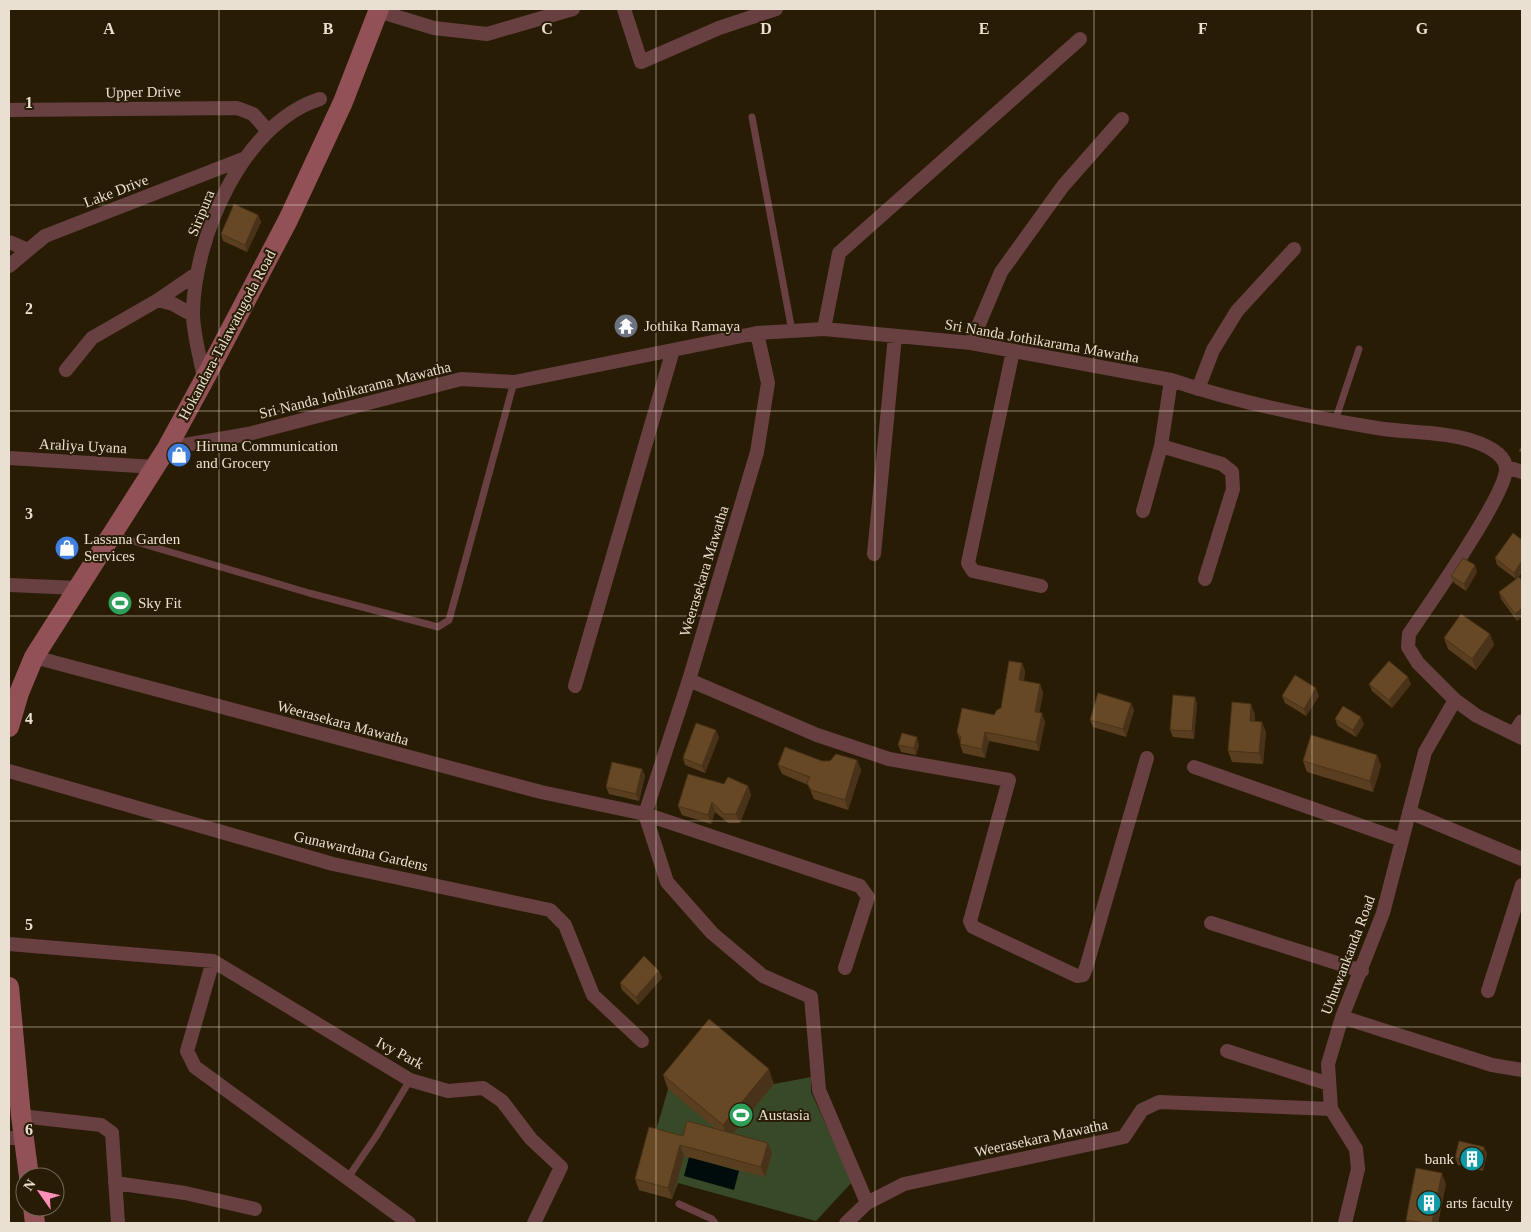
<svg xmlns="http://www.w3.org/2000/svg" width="1531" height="1232" viewBox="0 0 1531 1232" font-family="'Times New Roman',serif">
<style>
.green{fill:#384927}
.water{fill:#000b0c}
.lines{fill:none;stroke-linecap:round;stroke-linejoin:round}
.service{stroke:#684042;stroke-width:7}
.minor{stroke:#684042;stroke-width:14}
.secondary{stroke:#925156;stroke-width:20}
.wall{fill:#593e1f}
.shaded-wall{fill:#483219}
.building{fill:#674824;stroke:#483219}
.grid{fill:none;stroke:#e9e0d2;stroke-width:1;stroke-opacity:0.55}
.labels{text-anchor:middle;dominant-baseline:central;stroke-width:4;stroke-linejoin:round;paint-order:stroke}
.street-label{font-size:15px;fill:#e9e0d2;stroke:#291c05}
.poi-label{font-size:15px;fill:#e9e0d2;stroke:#291c05;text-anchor:start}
.grid-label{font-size:16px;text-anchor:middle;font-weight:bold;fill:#e9e0d2;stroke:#291c05;stroke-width:4;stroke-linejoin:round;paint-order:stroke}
</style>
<rect width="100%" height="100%" fill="#291c05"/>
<path class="green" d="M811,1077V1092L841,1157L854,1180L816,1221L678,1183L672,1199L639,1190L668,1089L774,1084Z"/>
<path class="water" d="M689,1157L739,1171L734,1190L684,1176Z"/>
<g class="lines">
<path class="service" d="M752,117L792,331
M1335,421L1359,349
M113,535L309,593L438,627L449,620L514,382
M347,1179L377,1135L410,1080
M679,1204L712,1219L715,1223"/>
<path class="minor" d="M624,9L641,62L719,28L776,9
M378,11L434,28L487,34L573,9
M9,110L237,108L253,114L268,131
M9,242L28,250
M9,266L45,236L243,159
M158,300L173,304L193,315
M824,329L839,253L1080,39
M757,333L768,383L757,452L689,680L645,814L667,882L712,933L763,976L811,997L819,1090L867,1203
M971,343L1001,272L1063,186L1122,119
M1013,351L968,563L973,571L1041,586
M66,370L92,338L158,300L196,274
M204,380C201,359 193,335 193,313C194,237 243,123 320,99
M1198,389L1213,350L1237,311L1294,249
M1161,446L1222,464L1232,472L1233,489L1205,579
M167,448L248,434L461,379L514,382L757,333L824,329L971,343L1171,380C1237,402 1308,417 1377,428C1407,433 1441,431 1470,440C1483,444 1506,453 1506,469C1506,495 1428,606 1409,634L1408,647L1418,663L1455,700L1477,716L1522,738
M9,458L155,467
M1507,467L1522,472
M1143,511L1161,446L1171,380
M874,554L895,336
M9,585L78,588
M34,657L541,792L645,814L860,886L868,897L845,968
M689,680L817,735L889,759L1009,780L970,921L973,927L1077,976L1083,975L1086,968L1147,758
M575,686L673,350
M1514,733L1522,721
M1194,767L1402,840
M9,771L333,864L550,910L565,925L593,995L642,1041
M1409,812L1522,859
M1211,923L1362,971
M9,944L213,961L410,1080L448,1091L483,1088L502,1101L531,1139L561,1167L534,1223
M213,961L187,1051L195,1067L409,1223
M1488,991L1522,885
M1342,1017L1492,1065L1522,1070
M1227,1051L1329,1084
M21,1116L101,1125L112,1133L118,1223
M9,1138H23
M115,1183L185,1193L255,1209
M846,1223L867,1203L904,1184L1124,1137L1142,1110L1159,1102L1331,1109
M1345,1223L1358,1169L1356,1149L1331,1109L1328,1064L1342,1017L1383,913L1425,752L1455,700"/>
<path class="secondary" d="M9,727L19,693L34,657L167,448L204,380L288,220L343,102L379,9
M9,987L21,1116L29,1177
M33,1207L35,1223"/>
</g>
<path class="wall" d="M258,215L261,222L247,252L223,241L221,234Z
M1522,540V572L1518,578L1517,621L1501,599L1499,592L1516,579L1497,565L1495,558Z
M1477,572L1466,591L1454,583L1451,576Z
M1490,634L1494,645L1476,670L1448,649L1444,638Z
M1022,663L1025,671L1024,681L1040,684L1043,693L1039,713L1045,722L1039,751L989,741L985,758L963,753L960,744V741L957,732L994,715L1001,708Z
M1369,684H1411L1392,708L1372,691Z
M1282,696H1319L1306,716L1285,703Z
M1195,697L1197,704L1194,739L1173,737L1170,730Z
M1131,703L1134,710L1126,737L1093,727L1090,720Z
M1255,714V721L1266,732L1263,764L1232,762L1228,751Z
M1335,719L1364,724L1356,737L1338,726Z
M719,737L705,773L685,765L683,758Z
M898,745H919L916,755L901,752Z
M1377,755L1381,766L1373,792L1307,772L1303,761Z
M857,760L861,770L848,810L814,799L808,785L782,774L778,765L822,761Z
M642,769L645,776L639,801L609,794L606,787Z
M724,784L748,786L751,795L740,823H728L715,812L711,824L682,815L678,806Z
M659,971L662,978L638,1005L622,990L620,983Z
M663,1075L774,1084L733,1133L772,1153L765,1177L684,1156L672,1199L639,1190L635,1179L683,1136L716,1129L668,1089Z
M1484,1147L1487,1154L1483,1171L1458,1165L1455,1158Z
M1446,1184L1438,1223H1407L1406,1220Z"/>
<path class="shaded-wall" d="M258,215L261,222L247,252L245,245Z
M1522,561V572L1516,580L1514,573Z
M1475,565L1477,572L1466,591L1464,584Z
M1522,608V617L1517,621L1515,614Z
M1490,634L1494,645L1476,670L1472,659Z
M1022,663L1025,671L1022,689L1019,680Z
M1408,677L1411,684L1392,708L1389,700Z
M1040,684L1043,693L1038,721L1035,712Z
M1316,688L1319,696L1306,716L1304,709Z
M1195,697L1197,704L1194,739L1192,731Z
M1131,703L1134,710L1126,737L1123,729Z
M1251,704L1255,714L1254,731L1250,721Z
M1042,713L1045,722L1039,751L1036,742Z
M1361,717L1364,724L1356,737L1353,730Z
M1262,722L1266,732L1263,764L1259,753Z
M716,730L719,737L705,773L702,766Z
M985,732L989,741L985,758L982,749Z
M917,737L919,745L916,755L914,748Z
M1377,755L1381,766L1373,792L1370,781Z
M857,760L861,770L848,810L845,800Z
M642,769L645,776L639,801L636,794Z
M748,786L751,795L740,823L736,814Z
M712,802L715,812L711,824L708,815Z
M659,971L662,978L638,1005L636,997Z
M769,1069L774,1084L728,1139L723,1125Z
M768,1143L772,1153L765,1177L761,1167Z
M680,1145L684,1156L672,1199L668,1188Z
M1484,1147L1487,1154L1483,1171L1480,1163Z
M1442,1173L1446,1184L1438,1223H1432Z"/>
<path class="building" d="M234,204L258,215L245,245L221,234Z
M1522,446V452L1519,451Z
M1513,533L1522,540V561L1514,573L1495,558Z
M1463,558L1475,565L1464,584L1451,576Z
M1519,577L1522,581V608L1515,614L1499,592Z
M1461,614L1490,634L1472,659L1444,638Z
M1009,661L1022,663L1019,680L1040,684L1035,712L1042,713L1036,742L985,732L982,749L960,744L961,737L957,732L962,708L994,715L997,710L1001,708Z
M1389,661L1408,677L1389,700L1369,684Z
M1295,675L1316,688L1304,709L1282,696Z
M1098,693L1131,703L1123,729L1090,720Z
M1173,695L1195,697L1192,731L1170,730Z
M1232,702L1251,704L1250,721L1262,722L1259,753L1228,751Z
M1343,706L1361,717L1353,730L1335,719Z
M696,723L716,730L702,766L683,758Z
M902,733L917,737L914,748L898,745Z
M1311,735L1377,755L1370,781L1303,761Z
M785,747L822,761H830L836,754L857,760L845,800L811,790L807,783L810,777L778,765Z
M612,762L642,769L636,794L606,787Z
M688,774L724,784L728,777L748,786L736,814H724L712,802L708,815L678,806Z
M644,956L659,971L636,997L620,983Z
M709,1019L769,1069L723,1125L663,1075Z
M687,1121L768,1143L761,1167L680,1145L668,1188L635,1179L649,1127L683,1136Z
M1459,1141L1484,1147L1480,1163L1455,1158Z
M1416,1168L1442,1173L1432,1223H1425L1406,1220Z"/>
<path class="grid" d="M219,9V1223M437,9V1223M656,9V1223M875,9V1223M1094,9V1223M1312,9V1223M9,205H1522M9,411H1522M9,616H1522M9,821H1522M9,1027H1522"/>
<defs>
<symbol id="temple-disc" viewBox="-11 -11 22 22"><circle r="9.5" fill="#6b7280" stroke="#291c05"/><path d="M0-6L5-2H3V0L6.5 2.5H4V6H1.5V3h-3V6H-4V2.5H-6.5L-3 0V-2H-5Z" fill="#fff"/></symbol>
<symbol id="shop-disc" viewBox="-11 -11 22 22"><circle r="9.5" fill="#3f7fe0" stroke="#291c05"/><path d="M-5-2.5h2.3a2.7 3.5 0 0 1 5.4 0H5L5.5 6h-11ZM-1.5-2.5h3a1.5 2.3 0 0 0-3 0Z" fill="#fff"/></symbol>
<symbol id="stadium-disc" viewBox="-11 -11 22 22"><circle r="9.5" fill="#2e9e5b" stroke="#291c05"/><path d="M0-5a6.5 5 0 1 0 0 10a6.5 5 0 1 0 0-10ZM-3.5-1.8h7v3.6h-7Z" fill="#fff"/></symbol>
<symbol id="building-disc" viewBox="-11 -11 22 22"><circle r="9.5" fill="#0f9aa8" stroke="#291c05"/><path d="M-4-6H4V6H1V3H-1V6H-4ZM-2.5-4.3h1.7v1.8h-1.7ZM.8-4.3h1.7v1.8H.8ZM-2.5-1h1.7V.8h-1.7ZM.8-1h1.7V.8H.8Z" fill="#fff"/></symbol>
</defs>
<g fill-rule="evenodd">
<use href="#temple-disc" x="612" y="312" width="28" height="28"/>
<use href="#shop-disc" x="165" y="441" width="28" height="28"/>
<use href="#shop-disc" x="53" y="534" width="28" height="28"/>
<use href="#stadium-disc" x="106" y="589" width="28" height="28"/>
<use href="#stadium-disc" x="727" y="1101" width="28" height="28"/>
<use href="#building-disc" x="1458" y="1145" width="28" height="28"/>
<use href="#building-disc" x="1415" y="1189" width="28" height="28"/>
</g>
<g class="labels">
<g class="street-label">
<text transform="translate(143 92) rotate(-1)">Upper Drive</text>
<text transform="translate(116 191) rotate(-21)">Lake Drive</text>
<text transform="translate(201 213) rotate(-68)">Siripura</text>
<text transform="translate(227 335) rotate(-62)">Hokandara-Talawatugoda Road</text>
<text transform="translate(1042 341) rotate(10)">Sri Nanda Jothikarama Mawatha</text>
<text transform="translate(355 390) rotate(-14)">Sri Nanda Jothikarama Mawatha</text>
<text transform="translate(83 446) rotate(3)">Araliya Uyana</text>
<text transform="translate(704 571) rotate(-73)">Weerasekara Mawatha</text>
<text transform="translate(343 723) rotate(15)">Weerasekara Mawatha</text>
<text transform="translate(361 851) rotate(13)">Gunawardana Gardens</text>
<text transform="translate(1348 955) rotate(-69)">Uthuwankanda Road</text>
<text transform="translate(400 1053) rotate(28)">Ivy Park</text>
<text transform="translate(1041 1138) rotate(-12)">Weerasekara Mawatha</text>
</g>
<g class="poi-label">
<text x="644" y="326">Jothika Ramaya</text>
<text x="196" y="446">Hiruna Communication<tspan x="196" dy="17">and Grocery</tspan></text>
<text x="84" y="539">Lassana Garden<tspan x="84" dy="17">Services</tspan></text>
<text x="138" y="603">Sky Fit</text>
<text x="758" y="1115">Austasia</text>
<text x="1454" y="1159" text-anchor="end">bank</text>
<text x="1446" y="1203">arts faculty</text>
</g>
</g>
<g class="grid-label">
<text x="109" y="34">A</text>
<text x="328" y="34">B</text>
<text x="547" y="34">C</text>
<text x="766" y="34">D</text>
<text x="984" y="34">E</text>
<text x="1203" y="34">F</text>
<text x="1422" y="34">G</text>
<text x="29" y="108">1</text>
<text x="29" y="314">2</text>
<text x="29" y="519">3</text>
<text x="29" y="724">4</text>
<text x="29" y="930">5</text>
<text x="29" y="1135">6</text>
</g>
<rect width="1531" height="1232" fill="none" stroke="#e9e0d2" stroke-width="20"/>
<g transform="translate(40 1192) rotate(304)"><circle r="24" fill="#291c05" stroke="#766a57"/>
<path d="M0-4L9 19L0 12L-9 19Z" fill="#ff8eb9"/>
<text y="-8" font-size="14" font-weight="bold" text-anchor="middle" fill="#e9e0d2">N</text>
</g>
</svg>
